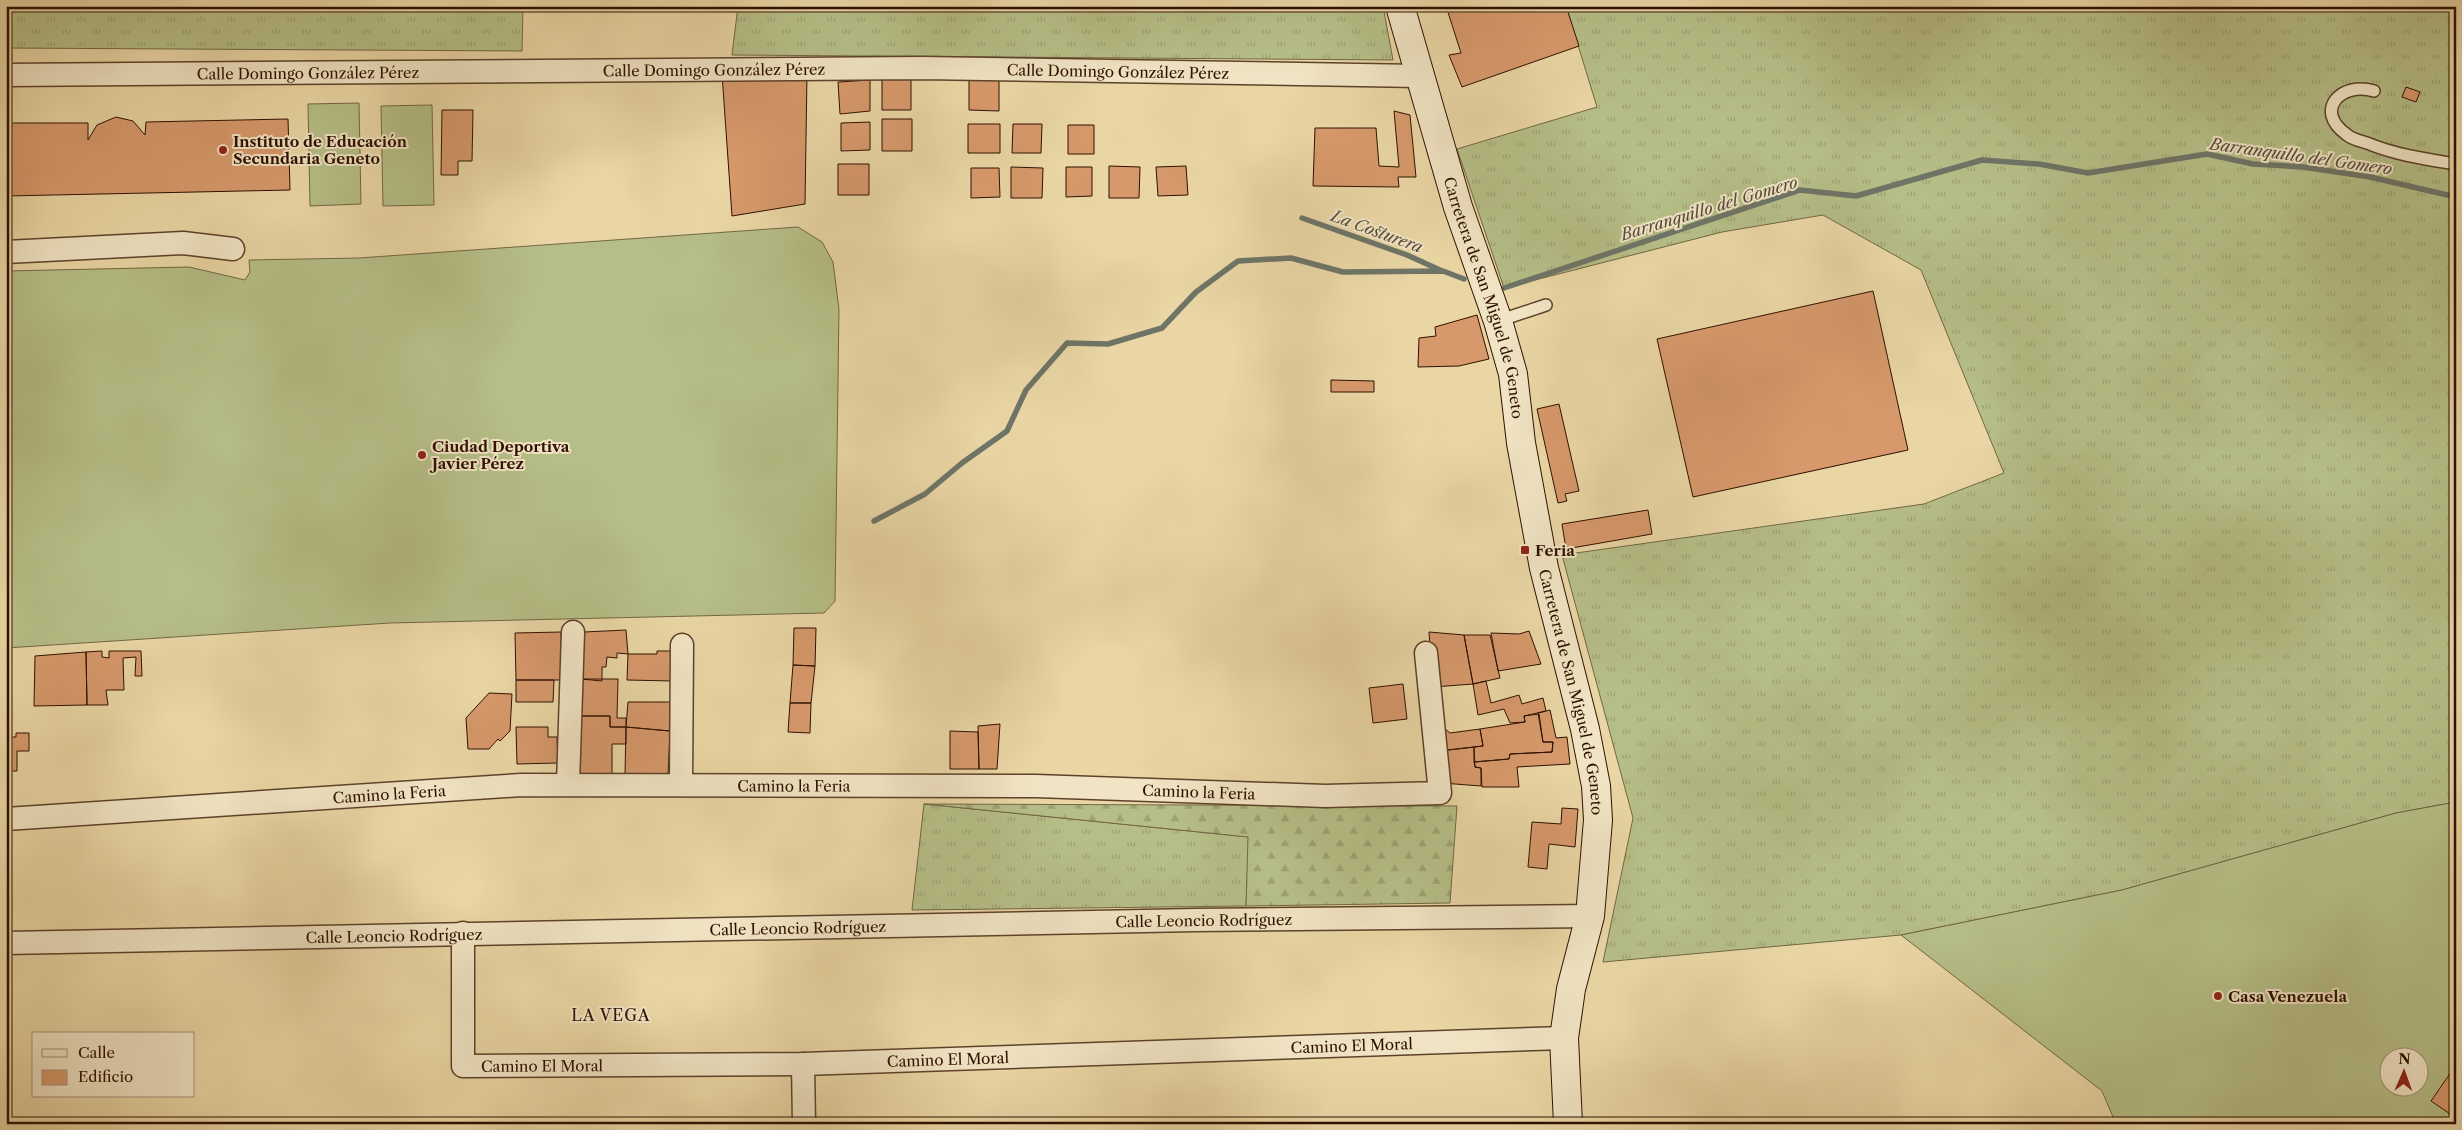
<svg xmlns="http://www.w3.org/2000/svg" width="2462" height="1130" viewBox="0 0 2462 1130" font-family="'Libre Caslon Text',serif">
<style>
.grass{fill:url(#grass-tufts);stroke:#726744}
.forest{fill:url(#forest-firs);stroke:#726744}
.pitch{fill:#b6be87;stroke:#726744;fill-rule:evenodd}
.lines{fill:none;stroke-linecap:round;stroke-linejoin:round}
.stream{stroke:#6e7567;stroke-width:5.5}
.building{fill:#d7996c;stroke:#2e1000}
.lane-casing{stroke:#5d4229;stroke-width:14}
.street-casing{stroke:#5d4229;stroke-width:25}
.secondary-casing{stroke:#2e1000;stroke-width:30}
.lane{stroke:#f1e4c4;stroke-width:11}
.street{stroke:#f1e4c4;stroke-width:22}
.secondary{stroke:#f1e4c4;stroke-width:28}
.poi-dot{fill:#8f2418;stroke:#f1e4c4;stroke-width:2}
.labels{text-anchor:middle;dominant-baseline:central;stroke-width:4;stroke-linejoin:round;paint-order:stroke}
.street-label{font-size:15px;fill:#2e1000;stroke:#f1e4c4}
.poi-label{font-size:15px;font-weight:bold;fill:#2e1000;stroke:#f1e4c4;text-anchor:start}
.water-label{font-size:16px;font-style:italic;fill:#534b3c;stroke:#f1e4c4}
.neighbourhood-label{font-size:16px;letter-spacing:1px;fill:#2e1000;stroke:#f1e4c4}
</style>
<defs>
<pattern id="grass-tufts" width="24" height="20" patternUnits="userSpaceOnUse" patternTransform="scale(1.25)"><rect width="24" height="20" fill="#b6be87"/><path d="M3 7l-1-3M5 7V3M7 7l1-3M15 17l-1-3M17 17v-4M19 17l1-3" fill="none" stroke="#9da273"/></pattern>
<pattern id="forest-firs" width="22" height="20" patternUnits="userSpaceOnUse" patternTransform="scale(1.25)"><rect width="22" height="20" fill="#b6be87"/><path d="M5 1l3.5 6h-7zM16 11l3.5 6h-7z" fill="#9da273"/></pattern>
</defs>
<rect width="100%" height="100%" fill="#ead6a5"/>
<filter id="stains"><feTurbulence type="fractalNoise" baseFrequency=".004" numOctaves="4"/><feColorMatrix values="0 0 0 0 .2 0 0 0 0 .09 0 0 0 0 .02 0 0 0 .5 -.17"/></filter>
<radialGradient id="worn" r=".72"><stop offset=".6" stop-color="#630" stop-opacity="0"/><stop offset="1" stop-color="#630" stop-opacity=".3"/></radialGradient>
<path class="grass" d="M6,6H523L522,51L6,48Z
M738,6H1383L1393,60L732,55Z
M1566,6H2456V802L2396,813L2122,890L1901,935L1603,962L1633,818L1562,555L1924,504L2004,473L1921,270L1823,215L1722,232L1504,288L1457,149L1597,107Z
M924,804L1249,837L1246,906L912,910Z"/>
<path class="forest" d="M924,804L1457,806L1450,903L1246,906L1248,837Z"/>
<path class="pitch" d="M359,103L361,204L310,206L308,104Z
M432,105L434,205L383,206L381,106Z
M798,227L822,242L833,262L839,309L835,601L824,613L390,623L6,648V271L189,267L245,280L250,272L249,260L359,258Z
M2456,802V1124H2116L2102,1091L1901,935L2122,890L2396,813ZM2390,1058H2420V1088H2390Z"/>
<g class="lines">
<path class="stream" d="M1302,218L1407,255L1440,270
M1504,288L1800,190L1856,196L1982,160L2039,164L2088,173L2207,154L2253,164L2303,167L2370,177L2456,197
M874,521L925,494L962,463L1007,431L1026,390L1067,343L1108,344L1162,328L1196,292L1238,261L1291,258L1343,272L1443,271L1464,279"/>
</g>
<path class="building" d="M1446,6H1566L1579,46L1462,87L1449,55L1461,53Z
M807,73L805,204L732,216L722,74Z
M882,78H911V110H882Z
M870,80V111L840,114L838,82Z
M969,80H999V111L969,110Z
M2406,87L2420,92L2416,102L2402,97Z
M442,110H473L472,161H458V175H441Z
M1394,111L1410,115L1416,177H1398L1399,187L1313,186L1315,128H1376L1379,166L1399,167Z
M116,117L133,121L145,135L146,122L288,119L290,190L6,196V123H88V140L97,125Z
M882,119H912V151H882Z
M870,122V150L841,151V123Z
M968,124H1000V153H968Z
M1013,124H1042L1041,153H1012Z
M1068,125H1094V154H1068Z
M838,164H869V195H838Z
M1109,166L1140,167L1139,198H1109Z
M1186,166L1188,195L1158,196L1156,167Z
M1011,167L1043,168L1042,198H1011Z
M1066,167H1092V196L1066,197Z
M971,168H999L1000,197L971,198Z
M1873,291L1908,450L1693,497L1657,339Z
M1477,315L1489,359L1459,366L1418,367L1419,338L1436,336L1435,327Z
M1331,380L1374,381V392H1331Z
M1559,404L1579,491L1565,494L1567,501L1558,503L1537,409Z
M1648,510L1652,534L1566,549L1562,524Z
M794,628H816L815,666L793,665Z
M626,630L628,654L617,653V658L607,657L606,667H602V681L581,679L584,632Z
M1529,631L1541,664L1498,671L1491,633L1519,634Z
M561,632L562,680H516L515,633Z
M1429,632L1464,635L1473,684L1433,687Z
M1464,635H1490L1500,678L1473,684Z
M102,651V657L109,658V651H141L142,676H135L136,657L123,658L124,690H106L108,705H87L86,652Z
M657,651H673V681L627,680L628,654H657Z
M86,652L87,705L34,706L35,656Z
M793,665L815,666L811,703H790Z
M581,679H618L617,718H626V727H610V716H580Z
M516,680H554L553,702H516Z
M1486,681L1491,703L1519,695L1522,704L1543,698L1546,711L1524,716L1525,722L1510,723L1504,709L1478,715L1473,684Z
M1403,684L1407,719L1373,723L1369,688Z
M489,693L512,694L510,731L500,741L498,739L489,749H468L466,718Z
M628,702H672L670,731L626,727Z
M790,703H811L810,733L788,732Z
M1550,710L1556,738L1567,737L1570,764L1517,767L1519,787H1482L1481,768L1475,767L1474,762L1509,759L1510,754L1552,752L1553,742H1543L1538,713Z
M1539,714L1543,742H1553L1552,752L1510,754L1509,759L1474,762V747L1483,746L1480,729L1525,722L1524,716Z
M580,716H610V727H626V744H612V774H577Z
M1000,724L997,769H979L978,726Z
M516,727H548V737H557L558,763L517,764Z
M626,727L670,731L668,776L625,774Z
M1445,729L1450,733L1480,729L1483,746L1439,751L1437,730Z
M950,731L978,732L979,769H950Z
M16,733H29V751H17V771H6V737H16Z
M1474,747L1475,767L1481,768V786L1442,783L1439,751Z
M1562,808L1578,809L1575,847L1549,844L1547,869L1528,867L1532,822L1561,824Z
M2456,1065V1118L2431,1101Z"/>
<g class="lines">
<defs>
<path id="lane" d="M2374,91C2342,81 2313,110 2346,134C2351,139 2360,141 2367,143C2396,155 2425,159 2456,164
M1498,321L1546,305"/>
<g id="street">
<path id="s1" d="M6,75L922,68L1420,76"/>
<path d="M6,252L183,243L233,249"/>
<path d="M568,784L573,632"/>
<path d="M681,784L682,645"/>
<path id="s2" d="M6,819L521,785L1036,786L1325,796L1440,793L1426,653"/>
<path id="s3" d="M463,933V1066L803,1064L1564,1038"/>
<path id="s4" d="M6,943L1195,920L1590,916"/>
<path d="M803,1064L804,1124"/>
</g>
<g id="secondary">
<path id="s5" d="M1400,6L1458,207L1498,321L1513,374L1521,443L1544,568L1585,729L1596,786L1598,820L1590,916L1571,989L1564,1038L1568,1124"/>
</g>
</defs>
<use href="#lane" class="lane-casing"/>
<use href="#street" class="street-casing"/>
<use href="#secondary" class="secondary-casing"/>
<use href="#lane" class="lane"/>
<use href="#street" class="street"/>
<use href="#secondary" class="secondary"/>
</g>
<g class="poi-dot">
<circle cx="223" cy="150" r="5"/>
<circle cx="422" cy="455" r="5"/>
<rect x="1520" y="545" width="10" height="10" rx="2.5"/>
<circle cx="2218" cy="996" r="5"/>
</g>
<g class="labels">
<g class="street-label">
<text stroke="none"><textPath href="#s1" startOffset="708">Calle Domingo González Pérez</textPath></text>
<text stroke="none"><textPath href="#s1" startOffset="1112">Calle Domingo González Pérez</textPath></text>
<text stroke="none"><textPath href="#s1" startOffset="302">Calle Domingo González Pérez</textPath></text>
<text stroke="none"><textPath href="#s5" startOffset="304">Carretera de San Miguel de Geneto</textPath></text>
<text stroke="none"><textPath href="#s5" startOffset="709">Carretera de San Miguel de Geneto</textPath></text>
<text stroke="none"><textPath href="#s2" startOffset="789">Camino la Feria</textPath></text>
<text stroke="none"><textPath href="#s2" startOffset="1194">Camino la Feria</textPath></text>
<text stroke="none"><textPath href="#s2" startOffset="384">Camino la Feria</textPath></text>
<text stroke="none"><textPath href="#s4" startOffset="1198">Calle Leoncio Rodríguez</textPath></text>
<text stroke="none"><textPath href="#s4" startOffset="792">Calle Leoncio Rodríguez</textPath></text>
<text stroke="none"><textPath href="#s4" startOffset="388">Calle Leoncio Rodríguez</textPath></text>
<text stroke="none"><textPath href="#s3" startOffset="1022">Camino El Moral</textPath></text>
<text stroke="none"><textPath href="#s3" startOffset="618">Camino El Moral</textPath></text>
<text stroke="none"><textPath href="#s3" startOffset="212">Camino El Moral</textPath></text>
</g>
<g class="poi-label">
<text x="233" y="141">Instituto de Educación<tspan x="233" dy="17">Secundaria Geneto</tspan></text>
<text x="432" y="446">Ciudad Deportiva<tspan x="432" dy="17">Javier Pérez</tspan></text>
<text x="1535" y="550">Feria</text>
<text x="2228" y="996">Casa Venezuela</text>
</g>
<g class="water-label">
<text transform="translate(2301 156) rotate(8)">Barranquillo del Gomero</text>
<text transform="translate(1709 208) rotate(-17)">Barranquillo del Gomero</text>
<text transform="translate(1377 231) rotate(20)">La Costurera</text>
</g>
<g class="neighbourhood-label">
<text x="611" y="1015">LA VEGA</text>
</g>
</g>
<rect width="2462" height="1130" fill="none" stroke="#ead6a5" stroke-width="25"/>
<rect x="8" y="8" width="2447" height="1115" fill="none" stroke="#2e1000" stroke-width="2.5"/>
<rect x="12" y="12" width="2437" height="1105" fill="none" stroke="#2e1000"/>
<rect x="32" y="1032" width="162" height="65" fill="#f1e4c4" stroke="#a38f76"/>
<rect x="42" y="1049" width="25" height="8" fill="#f1e4c4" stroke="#a38f76"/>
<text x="78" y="1058" font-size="15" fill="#2e1000">Calle</text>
<rect x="42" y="1070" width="25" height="15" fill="#d7996c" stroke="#a38f76"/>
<text x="78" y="1082" font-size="15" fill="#2e1000">Edificio</text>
<g transform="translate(2404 1072) rotate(2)"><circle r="24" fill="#f1e4c4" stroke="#a38f76"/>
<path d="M0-4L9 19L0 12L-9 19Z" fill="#8f2418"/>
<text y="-8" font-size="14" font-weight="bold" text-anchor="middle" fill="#2e1000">N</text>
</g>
<rect width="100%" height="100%" filter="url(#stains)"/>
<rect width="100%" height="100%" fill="url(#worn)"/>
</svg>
